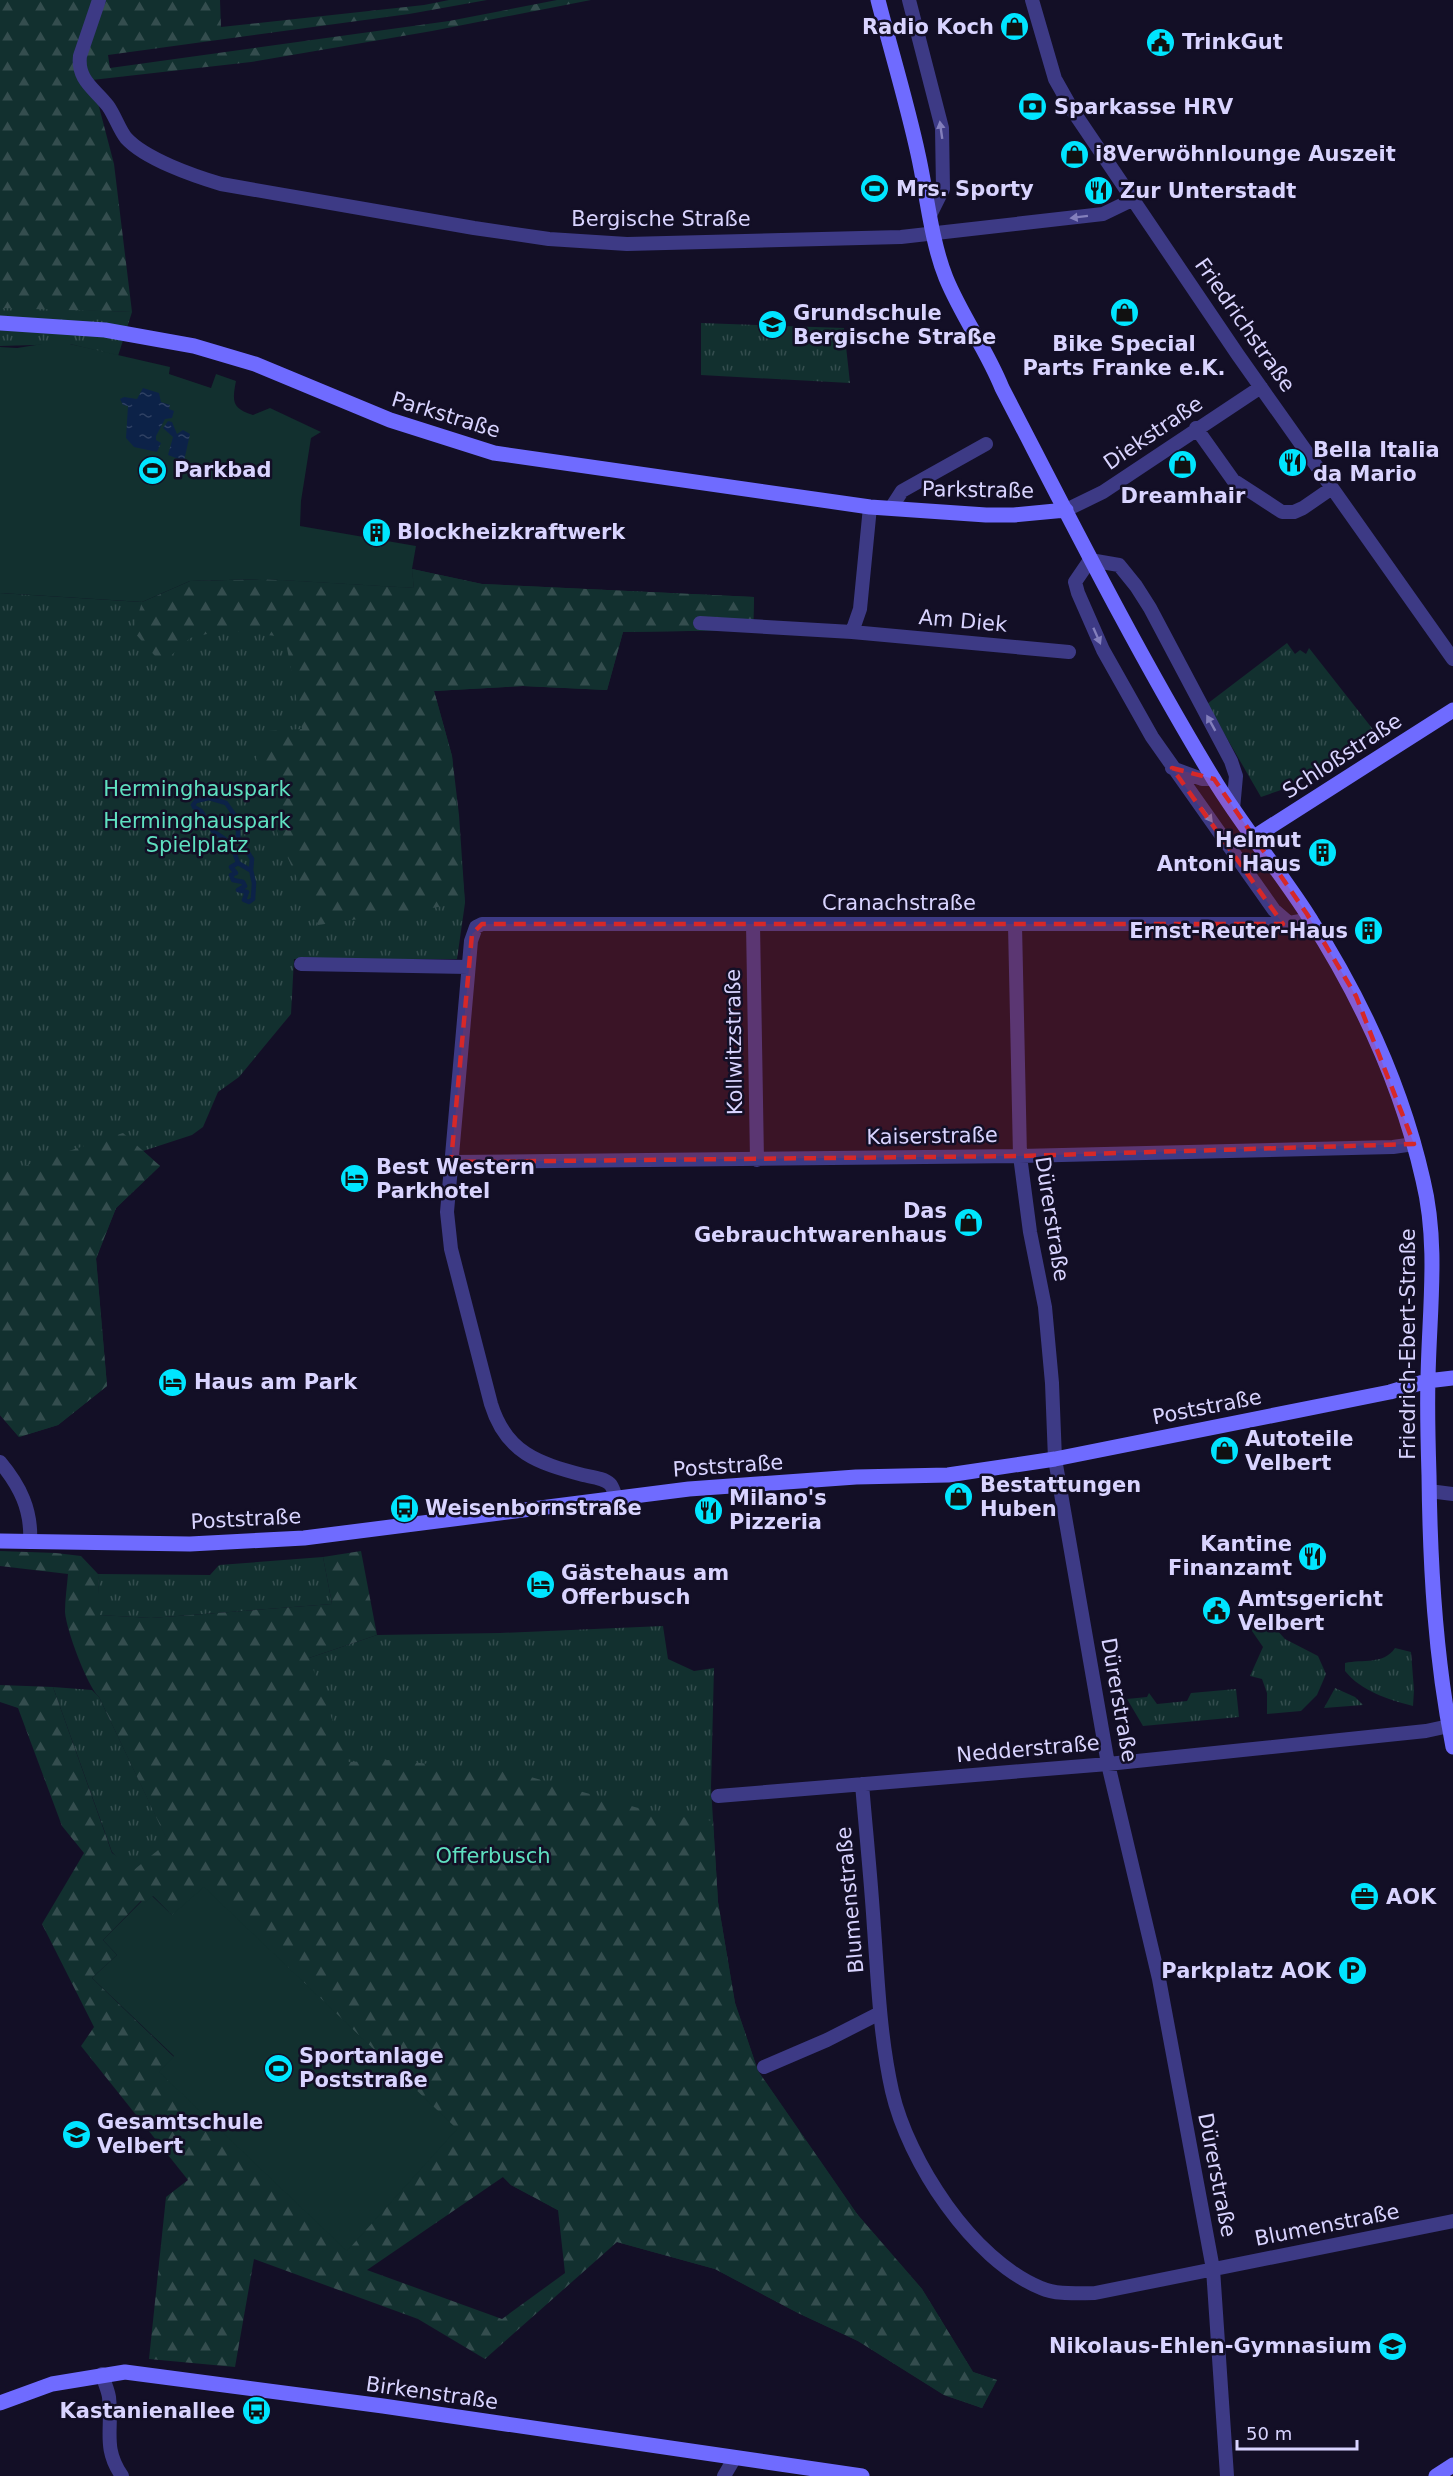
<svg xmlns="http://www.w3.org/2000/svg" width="1453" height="2476" viewBox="0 0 1453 2476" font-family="'DejaVu Sans',sans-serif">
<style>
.grass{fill:url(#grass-tufts)}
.forest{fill:url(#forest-firs);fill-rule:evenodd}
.pitch{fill:#12302f}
.water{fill:url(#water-ripples)}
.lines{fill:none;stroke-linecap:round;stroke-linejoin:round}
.stream{stroke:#0c2248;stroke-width:4.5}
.street{stroke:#3d3a85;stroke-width:14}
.secondary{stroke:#6f6bff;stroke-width:15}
.oneway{fill:#837fbc}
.marked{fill:#d62828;fill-opacity:0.2;stroke:#d62828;stroke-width:4.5;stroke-dasharray:12 8;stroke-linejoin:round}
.labels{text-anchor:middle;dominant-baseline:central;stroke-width:5;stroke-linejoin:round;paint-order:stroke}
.poi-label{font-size:21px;font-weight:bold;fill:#d9d4ff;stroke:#130f26;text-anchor:start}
.street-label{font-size:21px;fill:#d9d4ff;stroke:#130f26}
.park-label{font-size:21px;fill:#5fe0c0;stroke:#130f26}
</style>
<defs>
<pattern id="grass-tufts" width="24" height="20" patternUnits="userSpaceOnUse" patternTransform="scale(1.5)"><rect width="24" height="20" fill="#12302f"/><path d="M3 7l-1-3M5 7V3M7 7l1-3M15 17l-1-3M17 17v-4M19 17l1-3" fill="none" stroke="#344d4e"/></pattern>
<pattern id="forest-firs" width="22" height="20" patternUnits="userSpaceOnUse" patternTransform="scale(1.5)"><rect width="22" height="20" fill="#12302f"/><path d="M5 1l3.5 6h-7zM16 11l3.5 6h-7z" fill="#344d4e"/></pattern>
<pattern id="water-ripples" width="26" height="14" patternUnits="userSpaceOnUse" patternTransform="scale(1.5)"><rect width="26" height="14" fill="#0c2248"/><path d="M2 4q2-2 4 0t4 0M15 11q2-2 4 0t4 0" fill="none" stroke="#2f4163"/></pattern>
</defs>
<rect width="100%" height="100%" fill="#130f26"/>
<path class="grass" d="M14,307L132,312L118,356L70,344L0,346V308Z
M701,323L844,328L850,383L701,375Z
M412,569L482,584L754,597L753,630L623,632L607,690L523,686L434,691L452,756L459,815L465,903L457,959H294L291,1014L239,1077L218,1092L203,1127L192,1135L143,1151L160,1166L116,1208L96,1259L107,1386L58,1425L19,1437L0,1415V593L142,602L262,579L414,588Z
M1287,643L1295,654L1300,650L1306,654L1309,648L1375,732L1284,789L1261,797L1207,704Z
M323,1557L332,1604L151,1618L99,1615L98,1574L210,1575L219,1565Z
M1265,1617L1285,1639L1318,1656L1326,1674L1317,1695L1301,1711L1267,1714V1693L1262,1679L1250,1676L1263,1647L1252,1631L1255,1618Z
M663,1626L668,1659L694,1671L714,1668L711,1787L718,1902L735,2003L758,2071L857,2214L922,2289L973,2372L997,2380L982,2408L944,2395L858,2341L798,2313L715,2269L617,2242L511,2185L457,2129L172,1915L112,1852L53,1687L92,1690L99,1697L168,1841L309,1658L377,1635L500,1633Z
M1395,1648L1411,1652L1414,1690L1413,1706C1389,1700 1361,1691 1345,1671V1663C1362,1659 1384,1665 1395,1648Z
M1335,1688L1355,1697L1363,1705L1324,1708Z
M1236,1689L1239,1717L1143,1726L1127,1699L1147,1697L1149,1693L1157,1704L1187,1701L1191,1693Z"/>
<path class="forest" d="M0,0H220L221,27L424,5L449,0H487L409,14L108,55L110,68L449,21L557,0H591L432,31L251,62L92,80L114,164L132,312L0,308Z
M412,569L482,584L754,597L753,630L623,632L607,690L523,686L434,691L452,756L465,903L318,925L279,838L256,758L268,731L302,729L285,637L224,630L190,638L162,664L133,631L142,602L190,581L262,579L414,588Z
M123,1133L160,1166L116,1208L96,1258L107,1386L58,1425L19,1437L0,1415V1174Z
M0,1551L56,1553L81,1556L98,1574L100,1615L151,1618L332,1604L323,1557L361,1551L377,1635L309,1658L348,1762L390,1760L517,1773L659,1814L713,1821L718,1902L735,2003L758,2071L857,2214L922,2289L973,2372L997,2380L982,2408L944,2395L858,2341L798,2313L715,2269L617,2242L485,2359L418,2319L254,2259L235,2367L149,2359L166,2197L188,2180L81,2046L94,2027L42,1924L84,1853L62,1826L18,1708L0,1702V1685L53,1687L112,1853L135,1869L168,1842L99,1697C87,1686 66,1629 65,1612C65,1599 67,1586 68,1574L0,1566ZM205,1887L456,2129L160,2072L174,2057L92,1978L117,1955L103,1940L141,1901L145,1904L153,1896L172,1915ZM503,2177L511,2185L558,2210L565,2273L502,2319L367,2270Z"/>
<path class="pitch" d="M42,344H70L170,367L169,374L211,388L216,374L236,381C232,402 232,408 253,415L270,408L321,432L311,438L301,501L300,526L416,546L412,569L414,588L262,579L190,581L142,602L0,593V347L17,348Z
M204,1887L457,2129L347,2251L159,2072L174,2056L92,1978L117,1955L103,1940L142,1901L145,1903L152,1896L172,1915Z"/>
<path class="water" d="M143,388L159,393L161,402L170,405L169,409L174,411L172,418L165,419L156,436V440L161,443L157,452L134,447L126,438L128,406L123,405L120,399L124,397L137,399Z
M168,421L172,422L177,434L183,430L190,434L184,461L168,455L173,437L163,428Z"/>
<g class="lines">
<path class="stream" d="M193,805L196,801L209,798L226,803L238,820V837L252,859L251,870L254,883L253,899L249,902L244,900L247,892L238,890L245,886L243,882L233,880L231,875L236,873L231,867L238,863L235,854L225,839L213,831L201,811L194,807
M238,863L250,870"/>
<path class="street" d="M99,0L80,56C77,80 95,89 108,106C115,116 119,129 126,138C145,159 194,176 221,184L474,228L549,239L627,244L901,237L1103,214L1134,199
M909,0L942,128L943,189L931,213
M1032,0L1055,79L1073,111L1238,355L1453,659
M1196,428L1233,480L1282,512H1294L1303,508L1332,488
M891,508L902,491L986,444
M1066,510L1103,492L1261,387
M700,623L852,632L1069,652
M852,632L860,609L870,507
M1172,768L1202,779H1214
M1233,809L1236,776L1231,761L1150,608L1136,586L1119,565L1090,560L1075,582L1078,593L1103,650L1152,737L1274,910L1289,923
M753,924L757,1160
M1015,925L1020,1156L1030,1232L1045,1307L1052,1383L1055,1459L1108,1764L1159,1979L1213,2269L1227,2476
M301,964L468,967
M451,1162L1020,1156L1393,1147L1414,1144
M0,1462C20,1486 32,1510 30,1542
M1429,1491L1453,1494
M616,1497C614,1493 613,1487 610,1484C604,1478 591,1477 583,1475C538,1463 506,1453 491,1404L451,1249L447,1212L471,941L476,927L482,924H1284L1311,919
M862,1784C866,1832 871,1880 874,1928C878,1983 880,2037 892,2091C908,2161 972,2260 1041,2288C1057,2295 1077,2293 1095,2293L1453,2221
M718,1796L1108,1764L1426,1731L1449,1726
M764,2067L827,2040L880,2013
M102,2374C104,2382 108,2390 109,2397C113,2429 102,2447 122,2476
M724,2476L734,2459"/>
<path class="secondary" d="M878,0C891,51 907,103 918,154C927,194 931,241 946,278C962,317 987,350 1002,388C1070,519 1136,651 1213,778C1242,826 1279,870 1309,917C1361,998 1402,1087 1423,1180C1439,1245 1429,1313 1428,1379C1427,1411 1428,1443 1429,1475C1430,1566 1435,1658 1453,1747
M0,323L105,330L194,346L255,364L390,420L494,453L870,507L986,515H1014L1066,510
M1254,837L1453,710
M0,1541L190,1544L304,1538L689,1489L856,1477L948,1475L1055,1459L1390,1392L1427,1381L1453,1378
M0,2403L52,2384L125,2372L383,2406L862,2476
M1436,2476L1453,2465"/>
</g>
<defs><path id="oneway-solid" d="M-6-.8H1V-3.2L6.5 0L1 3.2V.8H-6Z" transform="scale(1.5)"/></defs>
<g class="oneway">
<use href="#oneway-solid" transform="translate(941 130) rotate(-98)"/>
<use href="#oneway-solid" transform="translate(1079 217) rotate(173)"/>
<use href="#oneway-solid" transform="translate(1097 636) rotate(66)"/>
<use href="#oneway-solid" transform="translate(1211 723) rotate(-119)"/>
<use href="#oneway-solid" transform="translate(1207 815) rotate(53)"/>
</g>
<path class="marked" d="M1172,768L1214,779L1307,914L1356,996L1414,1144L1020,1156L451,1162L472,934L482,924H1283Z"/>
<defs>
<symbol id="shop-disc" viewBox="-11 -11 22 22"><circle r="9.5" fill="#00e5ff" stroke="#130f26"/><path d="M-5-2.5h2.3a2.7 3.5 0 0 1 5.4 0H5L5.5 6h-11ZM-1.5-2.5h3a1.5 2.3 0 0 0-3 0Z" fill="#111"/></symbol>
<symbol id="civic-disc" viewBox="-11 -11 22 22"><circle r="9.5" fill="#00e5ff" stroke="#130f26"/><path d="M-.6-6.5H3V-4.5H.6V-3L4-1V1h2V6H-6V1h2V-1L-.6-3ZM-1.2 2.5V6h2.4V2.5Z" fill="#111"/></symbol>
<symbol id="bank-disc" viewBox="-11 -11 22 22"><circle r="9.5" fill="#00e5ff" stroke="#130f26"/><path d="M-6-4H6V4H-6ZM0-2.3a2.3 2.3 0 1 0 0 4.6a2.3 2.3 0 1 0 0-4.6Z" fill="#111"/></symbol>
<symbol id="stadium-disc" viewBox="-11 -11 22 22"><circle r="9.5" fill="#00e5ff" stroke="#130f26"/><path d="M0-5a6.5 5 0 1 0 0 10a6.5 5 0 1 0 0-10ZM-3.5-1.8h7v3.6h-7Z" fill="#111"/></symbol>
<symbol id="restaurant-disc" viewBox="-11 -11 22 22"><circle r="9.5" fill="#00e5ff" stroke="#130f26"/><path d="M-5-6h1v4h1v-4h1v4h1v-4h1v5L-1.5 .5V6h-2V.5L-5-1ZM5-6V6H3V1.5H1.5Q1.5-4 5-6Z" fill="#111"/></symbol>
<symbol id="school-disc" viewBox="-11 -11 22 22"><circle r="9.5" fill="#00e5ff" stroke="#130f26"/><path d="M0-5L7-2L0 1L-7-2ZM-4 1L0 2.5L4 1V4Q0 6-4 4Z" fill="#111"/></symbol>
<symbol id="building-disc" viewBox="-11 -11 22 22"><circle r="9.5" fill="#00e5ff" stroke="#130f26"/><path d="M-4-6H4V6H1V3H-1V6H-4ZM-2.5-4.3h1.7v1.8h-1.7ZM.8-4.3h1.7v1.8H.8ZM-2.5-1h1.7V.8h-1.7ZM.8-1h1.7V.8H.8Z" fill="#111"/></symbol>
<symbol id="hotel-disc" viewBox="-11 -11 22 22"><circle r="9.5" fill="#00e5ff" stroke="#130f26"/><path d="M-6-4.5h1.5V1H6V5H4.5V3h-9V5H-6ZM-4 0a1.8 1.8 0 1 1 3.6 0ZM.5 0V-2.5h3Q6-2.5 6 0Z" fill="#111"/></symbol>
<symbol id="bus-disc" viewBox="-11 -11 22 22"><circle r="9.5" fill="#00e5ff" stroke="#130f26"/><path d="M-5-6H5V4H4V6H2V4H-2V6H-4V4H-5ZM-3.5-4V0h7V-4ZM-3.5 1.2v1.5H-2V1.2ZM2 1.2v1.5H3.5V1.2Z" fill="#111"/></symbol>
<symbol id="office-disc" viewBox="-11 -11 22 22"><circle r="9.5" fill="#00e5ff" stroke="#130f26"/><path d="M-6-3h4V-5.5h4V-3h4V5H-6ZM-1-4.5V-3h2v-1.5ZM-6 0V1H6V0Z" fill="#111"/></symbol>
<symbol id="parking-disc" viewBox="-11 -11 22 22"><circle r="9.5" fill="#00e5ff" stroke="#130f26"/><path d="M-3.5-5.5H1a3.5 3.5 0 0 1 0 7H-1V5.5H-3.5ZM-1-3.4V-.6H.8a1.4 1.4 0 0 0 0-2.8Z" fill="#111"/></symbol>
</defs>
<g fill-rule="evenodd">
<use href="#shop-disc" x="998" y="10" width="33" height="33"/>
<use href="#civic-disc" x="1144" y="26" width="33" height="33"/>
<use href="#bank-disc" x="1016" y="90" width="33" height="33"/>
<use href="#shop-disc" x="1058" y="138" width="33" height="33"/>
<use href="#stadium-disc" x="858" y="172" width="33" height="33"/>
<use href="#restaurant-disc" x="1082" y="174" width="33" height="33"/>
<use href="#shop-disc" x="1108" y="296" width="33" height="33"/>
<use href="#school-disc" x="756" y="308" width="33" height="33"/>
<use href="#restaurant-disc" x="1276" y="446" width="33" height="33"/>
<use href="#shop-disc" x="1166" y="448" width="33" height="33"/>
<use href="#stadium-disc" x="136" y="454" width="33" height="33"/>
<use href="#building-disc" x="360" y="516" width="33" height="33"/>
<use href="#building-disc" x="1306" y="836" width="33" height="33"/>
<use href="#building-disc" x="1352" y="914" width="33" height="33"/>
<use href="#hotel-disc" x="338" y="1162" width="33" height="33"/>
<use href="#shop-disc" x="952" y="1206" width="33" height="33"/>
<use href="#hotel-disc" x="156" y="1366" width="33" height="33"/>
<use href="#shop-disc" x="1208" y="1434" width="33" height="33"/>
<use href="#shop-disc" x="942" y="1480" width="33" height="33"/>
<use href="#bus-disc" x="388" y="1492" width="33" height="33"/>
<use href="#restaurant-disc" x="692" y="1494" width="33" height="33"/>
<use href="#restaurant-disc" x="1296" y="1540" width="33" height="33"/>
<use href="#hotel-disc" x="524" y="1568" width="33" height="33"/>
<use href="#civic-disc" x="1200" y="1594" width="33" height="33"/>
<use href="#office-disc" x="1348" y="1880" width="33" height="33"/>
<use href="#parking-disc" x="1336" y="1954" width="33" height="33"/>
<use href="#stadium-disc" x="262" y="2052" width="33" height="33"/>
<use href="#school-disc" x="60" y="2118" width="33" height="33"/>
<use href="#school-disc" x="1376" y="2330" width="33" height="33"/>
<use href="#bus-disc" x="240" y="2394" width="33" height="33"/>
</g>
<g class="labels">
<g class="poi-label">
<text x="994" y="27" text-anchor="end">Radio Koch</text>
<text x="1182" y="42">TrinkGut</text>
<text x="1054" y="107">Sparkasse HRV</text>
<text x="1095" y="154">i8Verwöhnlounge Auszeit</text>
<text x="896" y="189">Mrs. Sporty</text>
<text x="1120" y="191">Zur Unterstadt</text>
<text x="793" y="313">Grundschule<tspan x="793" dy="24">Bergische Straße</tspan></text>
<text x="1124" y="344" text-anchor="middle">Bike Special<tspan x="1124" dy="24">Parts Franke e.K.</tspan></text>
<text x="1313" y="450">Bella Italia<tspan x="1313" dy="24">da Mario</tspan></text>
<text x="174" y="470">Parkbad</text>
<text x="1183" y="496" text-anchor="middle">Dreamhair</text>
<text x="397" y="532">Blockheizkraftwerk</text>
<text x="1301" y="840" text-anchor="end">Helmut<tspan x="1301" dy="24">Antoni Haus</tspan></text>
<text x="1348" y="931" text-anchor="end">Ernst-Reuter-Haus</text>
<text x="376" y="1167">Best Western<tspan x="376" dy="24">Parkhotel</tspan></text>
<text x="947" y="1211" text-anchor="end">Das<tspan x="947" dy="24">Gebrauchtwarenhaus</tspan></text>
<text x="194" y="1382">Haus am Park</text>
<text x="1245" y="1439">Autoteile<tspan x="1245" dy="24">Velbert</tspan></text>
<text x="980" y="1485">Bestattungen<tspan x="980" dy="24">Huben</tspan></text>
<text x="729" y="1498">Milano's<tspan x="729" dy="24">Pizzeria</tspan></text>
<text x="425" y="1508">Weisenbornstraße</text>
<text x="1292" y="1544" text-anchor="end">Kantine<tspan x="1292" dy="24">Finanzamt</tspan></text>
<text x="561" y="1573">Gästehaus am<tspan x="561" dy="24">Offerbusch</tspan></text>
<text x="1238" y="1599">Amtsgericht<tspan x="1238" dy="24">Velbert</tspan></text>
<text x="1386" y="1897">AOK</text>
<text x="1331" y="1971" text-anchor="end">Parkplatz AOK</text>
<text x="299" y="2056">Sportanlage<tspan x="299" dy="24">Poststraße</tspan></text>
<text x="97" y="2122">Gesamtschule<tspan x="97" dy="24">Velbert</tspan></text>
<text x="1372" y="2346" text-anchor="end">Nikolaus-Ehlen-Gymnasium</text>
<text x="235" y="2411" text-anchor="end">Kastanienallee</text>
</g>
<g class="street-label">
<text x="661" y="219">Bergische Straße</text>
<text transform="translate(1245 325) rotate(55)">Friedrichstraße</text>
<text transform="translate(446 415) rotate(17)">Parkstraße</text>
<text transform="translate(1153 433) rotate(-34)">Diekstraße</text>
<text transform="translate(978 490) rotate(1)">Parkstraße</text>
<text transform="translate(963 621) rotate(5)">Am Diek</text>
<text transform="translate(1342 756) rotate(-33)">Schloßstraße</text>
<text x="899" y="903">Cranachstraße</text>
<text transform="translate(734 1042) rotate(-91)">Kollwitzstraße</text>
<text transform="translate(932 1136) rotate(-1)">Kaiserstraße</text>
<text transform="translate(1052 1219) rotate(81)">Dürerstraße</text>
<text transform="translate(1408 1344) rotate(-90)">Friedrich-Ebert-Straße</text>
<text transform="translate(1207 1407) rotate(-11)">Poststraße</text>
<text transform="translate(728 1466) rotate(-4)">Poststraße</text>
<text transform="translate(246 1519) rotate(-3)">Poststraße</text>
<text transform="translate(1119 1700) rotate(80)">Dürerstraße</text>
<text transform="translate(1028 1749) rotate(-5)">Nedderstraße</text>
<text transform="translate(850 1900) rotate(-95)">Blumenstraße</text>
<text transform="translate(1217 2175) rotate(79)">Dürerstraße</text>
<text transform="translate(1327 2225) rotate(-11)">Blumenstraße</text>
<text transform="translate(432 2393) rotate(8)">Birkenstraße</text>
</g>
<g class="park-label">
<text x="197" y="789">Herminghauspark</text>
<text x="197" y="821">Herminghauspark<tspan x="197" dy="24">Spielplatz</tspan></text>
<text x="493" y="1856">Offerbusch</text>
</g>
</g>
<path d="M1237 2440v9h120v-9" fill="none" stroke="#d9d4ff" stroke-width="3"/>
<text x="1246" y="2440" font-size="18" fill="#d9d4ff" stroke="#130f26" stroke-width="4.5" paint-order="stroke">50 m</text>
</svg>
